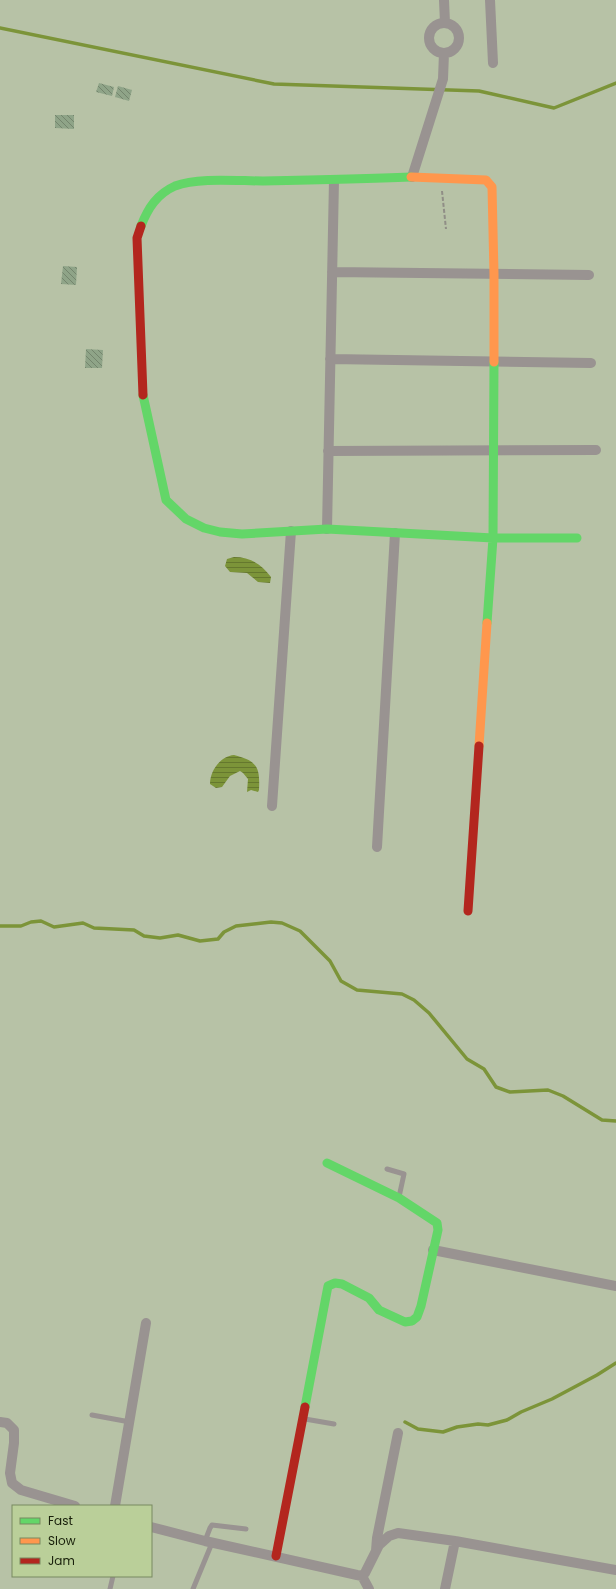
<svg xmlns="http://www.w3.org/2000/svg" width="616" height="1589" viewBox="0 0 616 1589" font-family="Poppins,sans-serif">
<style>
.water{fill:url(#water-rules)}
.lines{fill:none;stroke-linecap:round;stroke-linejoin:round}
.stream{stroke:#7c9439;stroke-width:3.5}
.building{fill:url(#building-back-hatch)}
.path{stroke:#908e86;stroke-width:2;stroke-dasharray:4 2;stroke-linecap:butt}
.lane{stroke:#999391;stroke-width:5}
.street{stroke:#999391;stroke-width:10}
.fast{stroke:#63d668;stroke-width:9}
.slow{stroke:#ff974d;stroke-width:9}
.jam{stroke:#b3261e;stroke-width:9}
</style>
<defs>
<pattern id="water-rules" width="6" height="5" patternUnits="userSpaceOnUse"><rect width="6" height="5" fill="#7c9439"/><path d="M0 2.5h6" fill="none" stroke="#65782e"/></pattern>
<pattern id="building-back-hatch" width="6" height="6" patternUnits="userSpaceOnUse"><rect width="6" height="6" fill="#8fa488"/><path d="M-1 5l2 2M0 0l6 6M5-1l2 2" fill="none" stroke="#74856d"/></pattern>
</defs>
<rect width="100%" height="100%" fill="#b7c2a6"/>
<path class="water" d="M234,557C250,557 261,564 271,577L270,583L258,582L247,573L230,572L225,566L227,559Z
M234,755C258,761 260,768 259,790L258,792L251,790L247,792L248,779L243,773L240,771L230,776L222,787L216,788L210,784C210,770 221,756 234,755Z"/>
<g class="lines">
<path class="stream" d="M0,28L274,84L479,91L554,108L616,83
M0,926H21L31,922L41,921L54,927L83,923L94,928L134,930L144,936L160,938L178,935L200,941L218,939L224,932L236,926L271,922L282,923L300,931L330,961L341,981L357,990L402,994L414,1000L429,1013L467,1059L484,1069L496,1087L510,1092L548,1090L563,1096L602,1120L616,1121
M405,1422L418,1429L443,1432L457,1427L478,1424L488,1425L507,1420L521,1412L552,1399L597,1375L616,1363"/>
</g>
<path class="building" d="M99,83L114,87L112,96L96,92Z
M118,86L132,90L129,101L115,97Z
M55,115H74V129L55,128Z
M63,266L77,267L76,285L61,284Z
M86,349L103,350L102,368H85Z"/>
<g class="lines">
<path class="path" d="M442,191L446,229"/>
<path class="lane" d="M387,1169L404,1174L399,1197
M92,1415L130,1422
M305,1419L334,1424
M205,1541L210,1528L212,1525L246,1529
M110,1589L113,1576
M193,1589L212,1543"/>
<path class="street" d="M444,0L445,23
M490,0L493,63
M429 38a15 15 0 1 1 30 0a15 15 0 1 1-30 0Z
M412,177L443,79L444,53
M332,272L589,275
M330,359L591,363
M328,451L596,450
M327,529L334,180
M272,806L291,531
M377,847L395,533
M433,1250L616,1286
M0,1422L7,1423L14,1430V1443L10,1473L12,1483L21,1490L75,1506
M115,1506L146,1323
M151,1527L205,1541L357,1575L362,1576L365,1573L379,1545L389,1536L398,1533L455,1541L616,1570
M376,1551L377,1538L398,1433
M362,1576L369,1589
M445,1589L455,1541"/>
<path class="fast" d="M141,226C148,208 157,194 175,186C198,177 238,181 263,181C312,180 361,179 411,177
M143,395L166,500L186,519L204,528L220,532L242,534L327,529L493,538H577
M487,623L493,538L494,362
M305,1407L328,1286L335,1283L342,1284L369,1298L379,1310L405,1322L412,1321L417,1317L421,1306L438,1230L437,1223L399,1198L327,1163"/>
<path class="slow" d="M411,177L486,180L492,187L494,274V362
M479,746L487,623"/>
<path class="jam" d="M141,226L137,238L143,395
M468,911L479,746
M276,1556L305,1407"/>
</g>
<rect x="12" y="1505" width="140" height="72" fill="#bacf99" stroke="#798960"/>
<rect x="20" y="1518" width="20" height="6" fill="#63d668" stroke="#798960"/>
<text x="48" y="1525" font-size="12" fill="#181f0a">Fast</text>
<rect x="20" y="1538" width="20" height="6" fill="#ff974d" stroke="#798960"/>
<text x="48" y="1545" font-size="12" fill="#181f0a">Slow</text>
<rect x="20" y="1558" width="20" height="6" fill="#b3261e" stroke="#798960"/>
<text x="48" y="1565" font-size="12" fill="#181f0a">Jam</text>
</svg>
